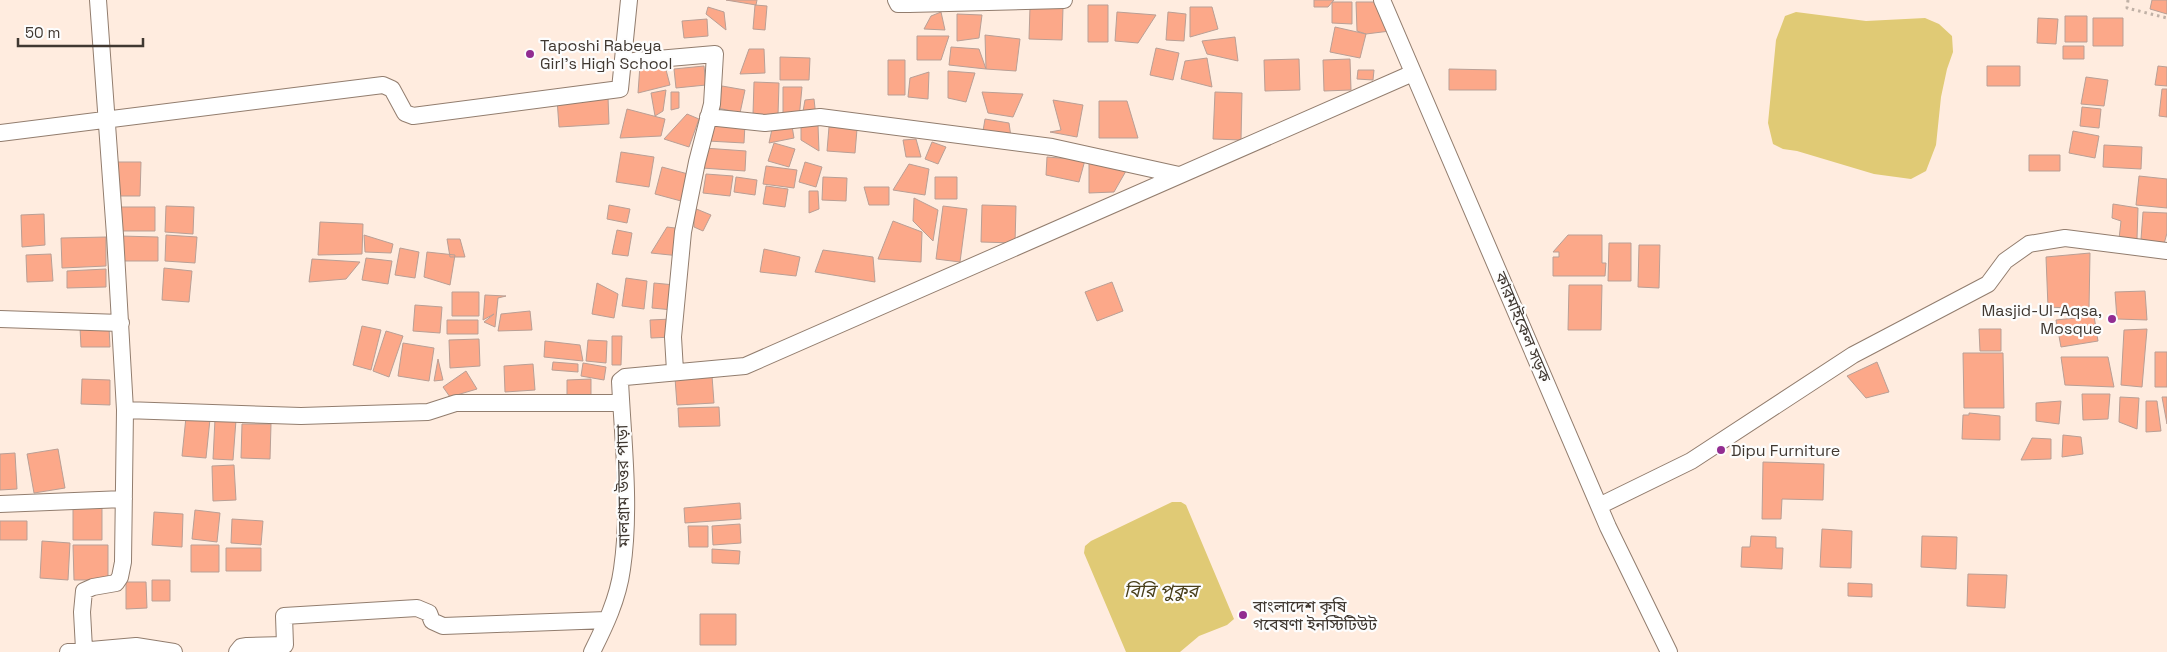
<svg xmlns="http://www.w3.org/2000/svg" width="2167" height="652" viewBox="0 0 2167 652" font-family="'Space Grotesk','Noto Sans Bengali',sans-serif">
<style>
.water{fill:#e0ca75}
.building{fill:#fca889;stroke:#b99f95}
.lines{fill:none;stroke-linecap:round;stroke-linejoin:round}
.minor-casing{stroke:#927d6e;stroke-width:18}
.path{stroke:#c0b1a6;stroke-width:3;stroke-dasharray:2.5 4;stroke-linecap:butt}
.minor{stroke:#fff;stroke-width:16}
.poi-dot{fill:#922c91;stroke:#fdfdfd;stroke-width:2}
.labels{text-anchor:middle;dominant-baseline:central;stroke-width:4.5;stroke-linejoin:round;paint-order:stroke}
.poi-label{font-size:16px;fill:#403831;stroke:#fdfdfd;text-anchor:start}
.street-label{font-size:16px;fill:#403831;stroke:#fdfdfd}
.water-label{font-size:18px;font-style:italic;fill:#4a401b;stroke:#fdfdfd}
</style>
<rect width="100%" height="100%" fill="#ffecdf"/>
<path class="water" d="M1796,12L1866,21L1925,18L1939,24L1952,36L1953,52L1947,69L1941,97L1936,145L1926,171L1911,179L1874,174L1797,151L1783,149L1773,144L1768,123L1776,40L1785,16Z
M1172,502H1181L1186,505L1234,619L1227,625L1199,636L1180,652H1126L1084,553L1085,546L1091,541Z"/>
<path class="building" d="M726,0H757L756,5Z
M1314,0H1334L1328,7H1314Z
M2152,0H2167V14L2150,9Z
M1332,2H1352V24L1332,23Z
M1356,2H1377L1390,31L1366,34L1357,31Z
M755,5L767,6L765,30L753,29Z
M1088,5H1108V42H1088Z
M708,7L724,12L726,30L706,14Z
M1030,7L1063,8L1062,40L1029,39Z
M1190,7H1212L1218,29L1190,37Z
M941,12L945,30L924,29L931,16Z
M1117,12L1156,15L1138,43L1115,41Z
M1168,12L1186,14L1184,41L1166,40Z
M957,14L982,15L979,38L957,41Z
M2065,16H2087V42H2065Z
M2038,18L2058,19L2056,44L2037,43Z
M2093,18H2123V46H2093Z
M707,19L708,36L684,38L682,21Z
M1335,27L1366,34L1360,58L1330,52Z
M985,35L1020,39L1016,71L986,69Z
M917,36H949L941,60H917Z
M1235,37L1238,61L1207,54L1202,41Z
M2063,46H2084V59H2063Z
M951,47L979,49L986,69L949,65Z
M1156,48L1179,53L1173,80L1150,75Z
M749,49H764L765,73L740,74Z
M780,57L810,58L809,80H780Z
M1207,58L1212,87L1181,79L1185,61Z
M1299,59L1300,90L1265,91L1264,60Z
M1350,59L1351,90L1324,91L1323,60Z
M888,60H905V95H888Z
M640,65L665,66L670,85L638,93Z
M704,66L706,85L676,88L674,69Z
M1987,66H2020V86H1987Z
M2158,66L2167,67V86L2155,85Z
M1449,69L1496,70V90H1449Z
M1358,70H1374L1373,80L1357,79Z
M948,71L975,73L966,102L948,98Z
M929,72L928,99L908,97L910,78Z
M2086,77L2108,80L2104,106L2081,104Z
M754,82L779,83L778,115L753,114Z
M722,86L745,90L740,113L718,108Z
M783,87H802L799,119L783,116Z
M2162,89H2167V117L2159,116Z
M666,90L663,111L655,116L651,93Z
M671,92H679V108L671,110Z
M982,92L1023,94L1013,117L988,113Z
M1215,92L1242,93L1241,140L1213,139Z
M608,97L609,124L559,127L557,99Z
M814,99L816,117H802L805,100Z
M1053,100L1083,105L1077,137L1050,132L1061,130Z
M1099,101H1127L1138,138H1099Z
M2082,107L2101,109L2099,128L2080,126Z
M627,109L665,119L661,136L620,138Z
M687,114L699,119L689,147L664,139Z
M985,119L1009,123L1011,137L983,131Z
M709,122L745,124L744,143L708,141Z
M818,125L819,151L801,140V126Z
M792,126L794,138L769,143L772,129Z
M829,127L857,129L855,153L827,151Z
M2073,131L2099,136L2095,158L2069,153Z
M916,139L921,157H906L903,140Z
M932,142L946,147L938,164L925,159Z
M774,143L795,149L789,167L768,161Z
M2104,145L2142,147L2141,169L2103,167Z
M704,148L746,151L745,171L702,168Z
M621,152L654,157L649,187L616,182Z
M2029,155H2060V171H2029Z
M1047,157L1085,160L1079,182L1046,175Z
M116,162H141L140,196H115Z
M805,162L822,167L816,187L799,182Z
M1089,162L1126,171L1114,192L1089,193Z
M909,164L929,169L925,195L893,190Z
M766,166L797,170L794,188L763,184Z
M662,167L688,174L681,201L655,194Z
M706,174L733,176L730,196L703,193Z
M2139,176L2167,179V208L2136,205Z
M736,177L757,180L755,195L734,192Z
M823,177L847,178L846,201L822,200Z
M935,177H957V199H935Z
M766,186L788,189L785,207L763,204Z
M864,187H889V205H869Z
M809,191H818L819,209L809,213Z
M914,198L938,210L933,241L913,221Z
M2113,204L2138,208L2137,239H2119L2121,221L2112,218Z
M609,205L630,209L627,223L607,219Z
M982,205L1016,206L1015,243L981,242Z
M166,206L194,207L193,234L165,232Z
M943,206L967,209L960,262L936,259Z
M119,207H155V231H119Z
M694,208L711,215L703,231L694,227Z
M2143,212L2167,213V233L2164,244L2141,239Z
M44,214L45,245L22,247L21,215Z
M893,221L922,232L921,262L878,259Z
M320,222L363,224L362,254L318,255Z
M667,227L683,229L680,256L651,253Z
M617,230L632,233L628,256L612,254Z
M166,235L197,237L195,263L165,261Z
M364,235L393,244L391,253L365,252Z
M1568,235H1602V263H1606L1605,276H1553V257H1559V252H1553Z
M120,236L158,237V261H120Z
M106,237V266L62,268L61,238Z
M447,239H460L465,257H450Z
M1609,243H1631V281H1608Z
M1639,245H1660L1659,288L1638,287Z
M400,248L419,252L415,278L395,275Z
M764,249L800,257L796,276L760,272Z
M823,250L873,257L875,282L815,272Z
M427,252L455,255L450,285L424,277Z
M2090,253L2089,309L2048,307L2046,257Z
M51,254L53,281L27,282L26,255Z
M366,258L392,261L388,284L362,280Z
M312,259L360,262L346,279L309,282Z
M164,268L192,271L189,302L162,300Z
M106,269V287L67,288V271Z
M626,278L647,281L644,309L622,306Z
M1112,282L1123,311L1097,321L1085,292Z
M597,283L618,294L614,318L592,314Z
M654,283L675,285L673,310L652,308Z
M1569,285H1602L1601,330H1568Z
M2145,291L2147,320L2117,319L2115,292Z
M452,292H479V316H452Z
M485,295L506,296L498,298L495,327L484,322L494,314L483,320Z
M415,305L442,307L440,333L413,331Z
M530,311L532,330L498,331L501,314Z
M2094,316L2098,341L2061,347L2056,320Z
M672,319L673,337L651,338L650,320Z
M447,320H478V334H447Z
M362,326L381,330L371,370L353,365Z
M109,327L110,347H81L80,328Z
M1979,329H2001V351H1980Z
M2147,329L2142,387L2121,385L2124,330Z
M386,331L403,336L389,377L373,371Z
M612,336H622L621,365H612Z
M479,339L480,366L450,368L449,340Z
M588,340L607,341L606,363L586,361Z
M545,341L580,345L583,361L544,357Z
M403,343L434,348L429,381L398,376Z
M2155,352H2167V387H2155Z
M1963,353H2003L2004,408H1964Z
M2061,357H2108L2114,387L2065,385Z
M438,359L443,380L434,381Z
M553,362L578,364V372L552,370Z
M1877,362L1889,392L1866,398L1847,376Z
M583,363L606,367L604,380L581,376Z
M533,364L535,390L505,392L504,366Z
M466,371L477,389L450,397L443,387Z
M712,376L714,403L677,405L675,378Z
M82,379L110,380V405L81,404Z
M591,379V396L567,397V380Z
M2082,394H2110L2108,419L2083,420Z
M2120,397L2139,398L2137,429L2119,422Z
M2162,397H2167V424Z
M2061,401L2059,424L2036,421V403Z
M2146,401H2157L2161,431L2146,432Z
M719,407L720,426L679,427L678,408Z
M1969,413L2000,416V440L1962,439L1963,415H1969Z
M186,417L210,419L206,458L182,456Z
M215,419L236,420L233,460L213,459Z
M242,424H271L270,459L241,458Z
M2063,435L2081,437L2083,454L2062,457Z
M2032,438L2051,439V459L2021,460Z
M58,449L65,488L34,493L27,454Z
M15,453L17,489L0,490V454Z
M1763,462L1824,464L1823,500L1782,499L1781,519H1762Z
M234,465L236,500L213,501L212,466Z
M740,503L741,519L685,523L684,508Z
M73,508H102V540H73Z
M195,510L220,513L217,542L192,539Z
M154,512L183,514L182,547L152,545Z
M232,519L263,521L261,545L231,543Z
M0,521H27V540H0Z
M740,524L741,543L713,545L712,526Z
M688,526H708V547H689Z
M1822,529L1852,531L1851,568L1820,567Z
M1751,536L1776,537V548H1783L1782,569L1741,567L1742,547H1750Z
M1922,536L1957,537L1956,569L1921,567Z
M42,541L70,543L68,580L40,578Z
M73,545H108V580H74Z
M191,545H219V572H191Z
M226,548H261V571H226Z
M712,549L740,551L739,564L712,563Z
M1968,574L2007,575L2005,608L1967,606Z
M152,580H170V601H152Z
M126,582H146L147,608L126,609Z
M1848,583L1872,584V597L1848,596Z
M700,614H736V645H700Z"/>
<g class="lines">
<defs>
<path id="minor" d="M896,0L898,4H909L1064,0
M1382,0L1608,527L1669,652
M623,62L715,54L712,104L697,162L683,232L673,337L675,371
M708,117L765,123L820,117L1052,147L1179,175
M0,133L383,85L392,89L405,113L413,116L620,89L629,0
M0,319L121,323
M125,410L301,416L428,412L456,403H621
M0,504L124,499
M1599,506L1691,461L1853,355L1988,284L2005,261L2029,244L2065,238L2167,251
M84,649L82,612L84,591L93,587L116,583L120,577L123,562L125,410L115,235L98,0
M68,652L136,646L174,652
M237,652L241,647L247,646L285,645L284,616L417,608L429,613L432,621L443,626L607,620
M592,652C605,626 618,599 622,569C631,508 623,443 620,381L625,377L745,366L1413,73"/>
</defs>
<use href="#minor" class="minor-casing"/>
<path class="path" d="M2128,0L2127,8L2167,18"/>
<use href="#minor" class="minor"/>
</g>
<g class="poi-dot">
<circle cx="530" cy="54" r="5"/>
<circle cx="2112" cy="319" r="5"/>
<circle cx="1721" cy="450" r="5"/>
<circle cx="1243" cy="615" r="5"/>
</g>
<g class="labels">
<g class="poi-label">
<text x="540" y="45">Taposhi Rabeya<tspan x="540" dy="18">Girl's High School</tspan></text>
<text x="2102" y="310" text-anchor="end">Masjid-Ul-Aqsa,<tspan x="2102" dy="18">Mosque</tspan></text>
<text x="1731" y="450">Dipu Furniture</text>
<text x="1253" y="606">বাংলাদেশ কৃষি<tspan x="1253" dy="18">গবেষণা ইনস্টিটিউট</tspan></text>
</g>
<g class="street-label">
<text transform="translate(1523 327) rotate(67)">কারমাইকেল সড়ক</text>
<text transform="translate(623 486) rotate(-91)">মালগ্রাম উত্তর পাড়া</text>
</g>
<g class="water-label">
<text x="1161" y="590">বিরি পুকুর</text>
</g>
</g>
<path d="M18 38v8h125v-8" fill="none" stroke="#403831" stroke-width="2.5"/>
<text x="25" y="38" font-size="15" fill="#403831" stroke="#fdfdfd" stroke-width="4" paint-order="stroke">50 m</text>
</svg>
